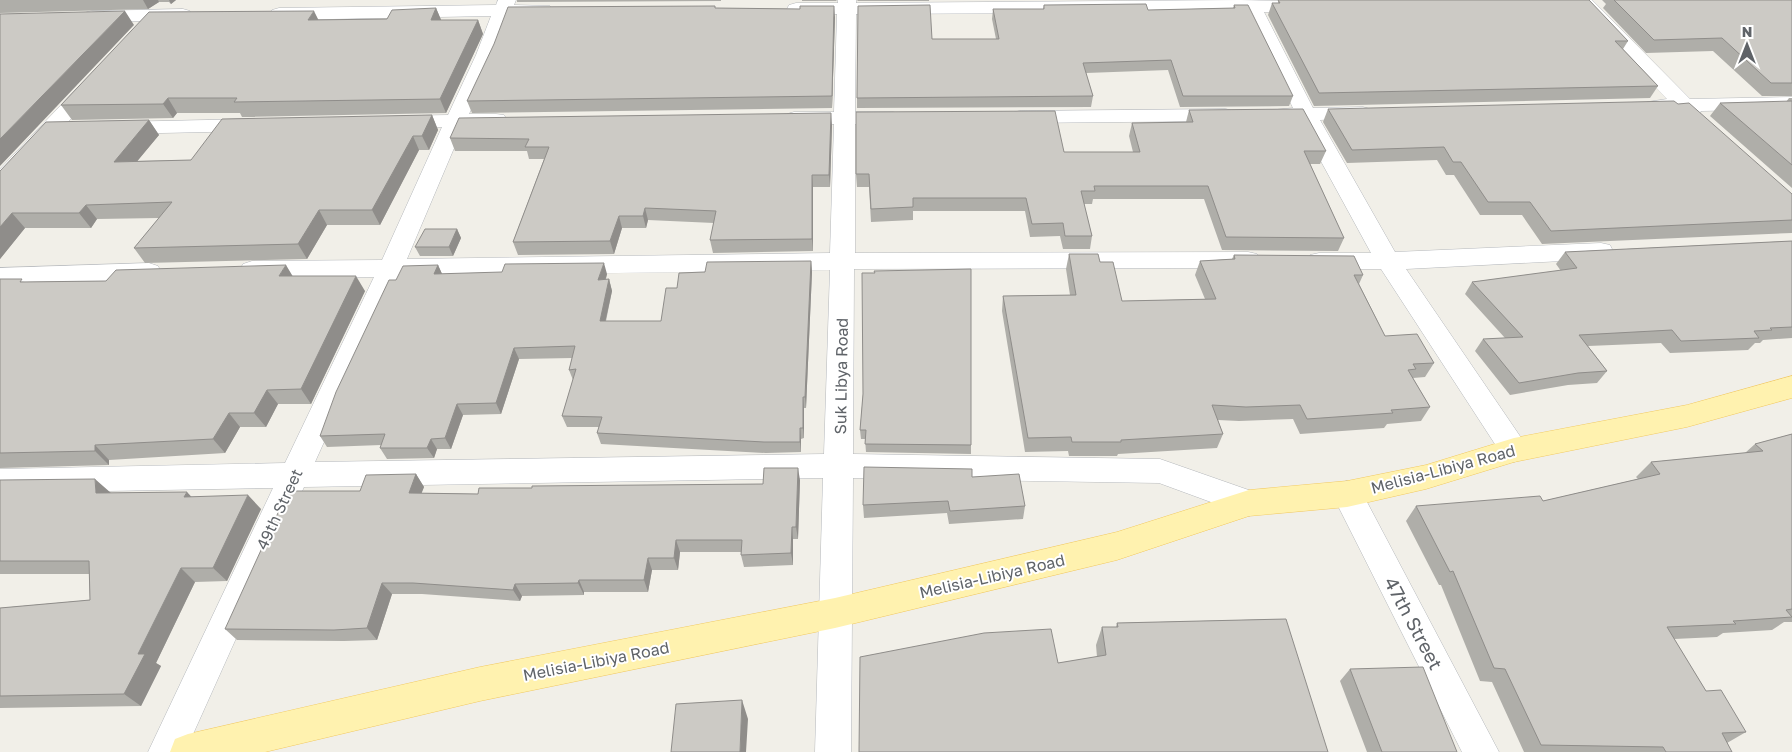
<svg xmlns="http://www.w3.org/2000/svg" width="1792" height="752" viewBox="0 0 1792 752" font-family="'Golos Text',sans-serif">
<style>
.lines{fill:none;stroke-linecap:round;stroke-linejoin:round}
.minor-casing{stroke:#b5b8bc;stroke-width:1}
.major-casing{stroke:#f2c960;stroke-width:1}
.minor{fill:#fff;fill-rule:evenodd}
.major{fill:#fff2af;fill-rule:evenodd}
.wall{fill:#afaea9}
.shaded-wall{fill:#8f8d8a}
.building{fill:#cccac5;stroke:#8f8d8a}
.labels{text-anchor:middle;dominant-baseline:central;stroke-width:4;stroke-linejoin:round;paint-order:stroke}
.street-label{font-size:16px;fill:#5f6368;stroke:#fff}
.near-street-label{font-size:19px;fill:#5f6368;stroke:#fff}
</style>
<rect width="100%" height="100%" fill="#f1efe8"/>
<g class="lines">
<defs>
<path id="minor" d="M498,0H516L514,5L550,6L552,10L550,14L510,16L496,55L469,114H496L504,115L507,120L504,125L463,127L407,259L830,253L834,124H794L787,122L783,118L787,114L794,112H834L837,14L796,15L789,13L787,9L789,5L796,3H838V0H856V3L1240,0L1315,2L1317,6L1315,10L1308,12H1264L1313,108L1363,107L1370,109L1374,113L1370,117L1320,120L1395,252L1601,243L1610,245L1613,251L1610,257L1601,259L1406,269L1524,442L1529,450L1524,458L1514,462L1504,458L1381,269H1319L1310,267L1307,261L1310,255L1319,253H1371L1299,121H1269L1262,119L1258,115L1262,111L1293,108L1246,12L856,14L855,112H893L900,114L904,118L900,122L893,124H855V253L1248,252L1257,254L1260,260L1257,266L1248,268L854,269L853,454L1160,459L1260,494L1264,503L1260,512L1249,516L1159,483L853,478L851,752H815L823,478L304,487L185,752H148L273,488L0,493V469L285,463L374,277L252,279L243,276L240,270L243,264L252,261L382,260L442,127L396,128L388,127L385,122L388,117L396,116L448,115L476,55L491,16L279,20L272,18L270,14L272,10L279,8L496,5ZM830,270L824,454L315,462L399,276Z
M1573,0H1592L1690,99L1792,97V109L1701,111L1698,116C1690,119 1685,118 1679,112H1654L1647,110L1644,106L1647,102L1667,99Z
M183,9L190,11L192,15L190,19L91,23L84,21L82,17L84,13L91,11Z
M91,79L98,81L101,85L98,89L8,188L0,190V169L84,81Z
M1226,109L1233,111L1237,115L1233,119L1226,121L1019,123L1012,121L1008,117L1012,113L1019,111Z
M253,119L261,120L264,125L261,130L253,131L116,134L108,133L105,128L108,123L116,122Z
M149,263L158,266L161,272L158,278L149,281L0,286V268Z
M1347,481L1358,485L1499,752H1462L1332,494L1336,485Z"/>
<path id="major" d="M1792,376V398L1687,427L1514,462L1426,489L1347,507L1249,516L1117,560L835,628L480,701L265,752H170L175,739L188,734L480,667L835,598L1117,532L1249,490L1347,481L1426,465L1514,438L1687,405Z"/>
</defs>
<use href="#minor" class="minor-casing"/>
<use href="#major" class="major-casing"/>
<use href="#minor" class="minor"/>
<use href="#major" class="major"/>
</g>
<path class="wall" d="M0,0H176L171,4L169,2H159L148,9L0,13Z
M517,0H721V1L517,2Z
M802,0H837L836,1H802Z
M857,0H929V1H858Z
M1278,0L1628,41L1623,49L1658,86L1650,98L1314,106L1268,15L1272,3H1278Z
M1602,0H1792V96H1762L1713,51L1646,53L1603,8L1606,4Z
M1044,5L1148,10L1233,8L1234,5L1293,96L1289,106L1180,107L1168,70L1086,73L1093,96L1091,107L857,108V98L932,39H996L992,19L993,9H1043Z
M436,8L441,20H478L483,34L446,113L242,117L240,113H177L173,118L72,120L61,105L319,20L387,19Z
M716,8L800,9L835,17L832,108L472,113L467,101Z
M1789,98H1792V188L1710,116L1720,103L1786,102Z
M1328,109L1792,194V233L1542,244L1522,215H1480L1454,175H1446L1437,160L1347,163L1323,122Z
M1189,110L1326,151L1320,164H1310L1344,238L1338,251L1222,250L1204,199H1093L1092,204H1084L1092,236L1090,249H1063L1060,236L1030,237L1025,211H913V220L871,222L869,187H857L856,174L1064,152H1133L1129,136L1132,123L1186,122Z
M432,115L438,130L429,150H419L380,225H327L307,259L145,263L134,248L159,218L97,219L91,228H25L0,259V171L149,120L159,135L137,161L191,160Z
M832,125L830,187H813V251L713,253L710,240L714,223L648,220L646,228H622L614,254L518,255L513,242L544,159H529L527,151H455L450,138Z
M457,229L461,238L453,256H420L415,247Z
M1792,241V338L1763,340L1760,343H1755L1748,350L1670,353L1661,343L1588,346L1607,371L1597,383L1568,385L1510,395L1475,351L1483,339L1505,338L1465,294L1472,282L1561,271L1556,264L1565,252Z
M1069,254L1100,262L1122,301L1205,299L1195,275L1200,261L1232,259L1234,255L1363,275L1359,284L1385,336L1434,363L1425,377L1413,378L1430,407L1421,421L1387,424L1384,428L1300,434L1293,419L1239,421L1218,420L1223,434L1217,448L1118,454L1117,456H1069L1068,451L1025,452L1002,311L1003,296L1070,295L1066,269Z
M811,261L812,272L806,408H804V438L801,439V452L766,453L601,444L597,433L599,427H567L562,416L573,380L569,370L572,358L519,359L501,414L463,415L451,449H437L434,458L387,459L380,448L381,445L327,447L320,436L396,280L438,265L442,274H607L606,279H609L612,291L606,321H661L677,288L705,272Z
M293,276L365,291L311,404H278L266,427H240L225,453L109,460V465L0,468V279L25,282L106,281Z
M863,394L971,445V454L866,452L865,439H861L860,430Z
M1792,434V622H1784L1772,630L1723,633L1717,637L1674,639L1706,691L1746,732L1727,743L1732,752H1524L1492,682L1480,681L1441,585H1439L1406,521L1416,506L1543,501L1638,479L1636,477L1651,462L1745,453L1755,444Z
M416,474L424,487L421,493L478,494L532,488L763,484L800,480L798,539H793V565L744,567L741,555V552H680L678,570H652L648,592H584V595L522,596L520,601L422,594H392L377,640L344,641L237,640L225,629L360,491Z
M972,477L1025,506L1023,519L949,524L947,513L864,518L863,505Z
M0,480L111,493L192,497L261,509L227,581L195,582L156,663L161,666L141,706L0,708V608L90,600L89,574H0Z
M1286,619L859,752L1058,663L1097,657L1096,645L1102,627H1116L1117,623Z
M1350,669L1457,752H1367L1340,681Z"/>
<path class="shaded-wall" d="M143,0H158L159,2L148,9Z
M169,0H176L171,4Z
M834,6L835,17L832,108V96Z
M436,8L442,22L431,20Z
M125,11L134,25L0,166V139Z
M314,11L321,25L308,20Z
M478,20L483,34L446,113L440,99Z
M168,98L177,113L173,118L163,104Z
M831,113L832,125L830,187L829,175Z
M432,115L438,130L429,150L422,136Z
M149,120L159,135L125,176L114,162Z
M413,136L419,150L380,225L372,210Z
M812,175L813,187V251L812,239Z
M86,205L97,219L91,228L79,213Z
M645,208L648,220L646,228L643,216Z
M319,210L327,225L307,259L298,244Z
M12,213L25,228L0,259V227Z
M619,216L622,228L614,254L610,241Z
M457,229L461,238L453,256L449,247Z
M811,261L812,272L806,408L805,397Z
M604,263L607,274L602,291L598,280Z
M286,265L295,280L279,276Z
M438,265L443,276L434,274Z
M356,276L365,291L311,404L301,389Z
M609,279L612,291L603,332L600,321Z
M514,348L519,359L501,414L496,403Z
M267,390L278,404L266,427L254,413Z
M803,397L804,408V438L803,428Z
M457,404L463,415L451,449L445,438Z
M229,413L240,427L225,453L213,439Z
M800,428L801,439V452L800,442Z
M431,439L437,449L434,458L427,448Z
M95,445L109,460V465L95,451Z
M798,468L800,480L798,539L796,527Z
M416,474L424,487L417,505L409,493Z
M95,479L111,493H96Z
M187,492L200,506L184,497Z
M248,495L261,509L227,581L213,568Z
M792,527L793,539V565L791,553Z
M676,540L680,552L678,570L674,558Z
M648,558L652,570L648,592L644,580Z
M181,568L195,582L156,663L161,666L141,706L124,694L138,654Z
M579,580L584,592V595L578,583Z
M382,583L392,594L377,640L367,628Z
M515,584L522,596L520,601L513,590Z
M742,700L748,719L746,752H740Z"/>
<path class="building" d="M1278,0H1589L1628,41H1615L1658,86L1319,93L1272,3H1280Z
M1614,0H1792V83H1771L1722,38L1654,40Z
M1146,4L1148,10L1235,8L1234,5H1248L1293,96H1183L1171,60L1083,63L1093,96L857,98L858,6L930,5L932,39H999L993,9H1044V5Z
M715,6V8L800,9V6H834L832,96L467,101L494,44L508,7Z
M436,8L431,20H478L440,99L234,102L237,98H168L163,104L61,105L149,12L314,11L308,20L387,19L392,10Z
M125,11L0,139V14Z
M1674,101L1678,104L1689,103L1792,194V220L1551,231L1530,202H1488L1461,162H1453L1444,147L1352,150L1328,109Z
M1792,101V165L1720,103Z
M1303,109L1326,151H1304L1344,238L1226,237L1208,186H1094L1095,191H1081L1092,236H1065L1063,223L1032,224L1026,198H913V207L871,209L869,174H856V112L1055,111L1064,152H1140L1132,123L1193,122L1189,110Z
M831,113L829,175H812V239L710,240L716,211L645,208L643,216H619L610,241L513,242L549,147H525L529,139L450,138L459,118Z
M432,115L422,136H413L372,210H319L298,244L134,248L172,202L86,205L79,213H12L0,227V171L46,122L149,120L114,162L191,160L222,119Z
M425,229H457L449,247H415Z
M1792,241V327L1770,328L1772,330L1754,331L1759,338L1681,341L1672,330L1579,335L1607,371L1578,373L1519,383L1483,339L1523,337L1472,282L1577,268L1565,252Z
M1069,254H1098L1100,262H1113L1122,301L1216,299L1200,261L1235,259L1234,255L1354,256L1363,275H1354L1385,336L1417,334L1434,363L1413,364L1416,369L1408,370L1430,407L1391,410L1393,413L1307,419L1300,405L1246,407L1212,405L1223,434L1121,440V442H1072L1071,437L1028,438L1003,296L1076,295Z
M811,261L805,397H803V428H800V442H764L597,433L602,417L562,416L576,369L569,370L575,346L514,348L496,403L457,404L445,438L431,439L427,448H380L385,434L320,436L336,392L389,280H396L403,266L438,265L434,274L502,272L505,264L604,263L598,280L609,279L600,321H661L666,288H677L679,273L705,272L707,262Z
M286,265L279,276H356L301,389L267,390L254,413H229L213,439L95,445V451L0,453V279H22L20,282L106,281L116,270Z
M971,269V445L865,444L866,430H860L863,394L862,273H875L874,271Z
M1792,434V609L1786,610L1792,617L1733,621L1736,624L1667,627L1706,691L1721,690L1746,732L1722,733L1732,752H1666L1663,747L1541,745L1505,669L1494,668L1453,571L1450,572L1416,506L1540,496L1543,501L1660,474L1651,462L1763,451L1755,444Z
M864,467L972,469V477L1019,474L1025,506L950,511L948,501L863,505Z
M764,468H798L796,527H792L791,553L741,555L742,540H676L674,558H648L644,580H579L578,583L515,584L513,590L413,583H382L367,628L334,630L225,629L288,491H360L366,475L416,474L409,493L478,494L479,488H532V486L763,484Z
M95,479L96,493L187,492L184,497L248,495L213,568H181L138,654H145L124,694L0,696V608L90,600L89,561H0V480Z
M1286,619L1328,752H859L860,657L984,633L1051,629L1058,663L1106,655L1102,627H1118L1117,623Z
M1423,667L1457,752H1382L1350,669Z
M742,700L740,752H671L676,704Z"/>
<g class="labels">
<g class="street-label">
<text transform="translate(841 376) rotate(-89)">Suk Libya Road</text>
<text transform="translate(1443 469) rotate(-15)">Melisia-Libiya Road</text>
<text transform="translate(279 509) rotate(-65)">49th Street</text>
<text transform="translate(992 576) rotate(-13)">Melisia-Libiya Road</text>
<text transform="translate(596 661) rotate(-11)">Melisia-Libiya Road</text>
</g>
<g class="near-street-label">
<text transform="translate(1414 623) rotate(62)">47th Street</text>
</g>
</g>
<g transform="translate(1747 45)" stroke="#ffffff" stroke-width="4" paint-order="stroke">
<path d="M0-4L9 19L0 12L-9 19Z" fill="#5f6368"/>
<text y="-8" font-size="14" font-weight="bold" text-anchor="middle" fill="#5f6368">N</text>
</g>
</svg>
